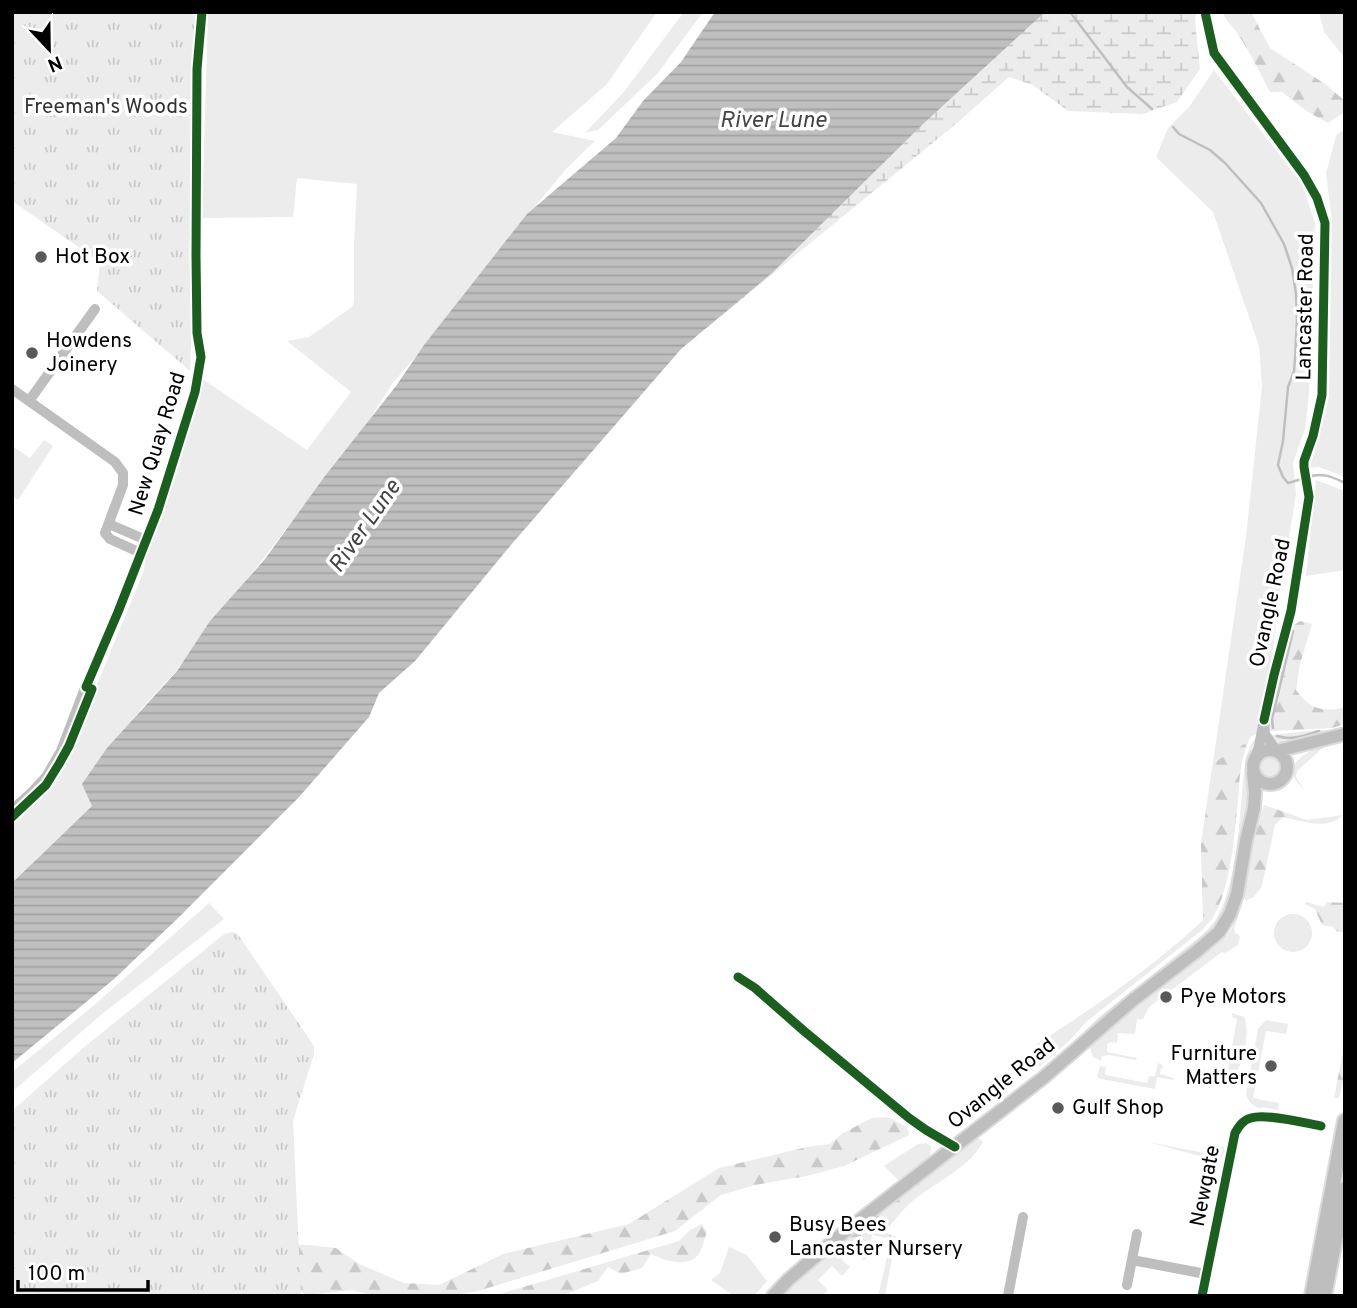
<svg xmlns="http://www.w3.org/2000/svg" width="1357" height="1308" viewBox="0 0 1357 1308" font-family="Overpass,sans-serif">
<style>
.grass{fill:#ececec}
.forest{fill:url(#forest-firs)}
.wetland{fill:url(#wetland-marsh)}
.park{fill:url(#park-tufts)}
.water{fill:url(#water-rules)}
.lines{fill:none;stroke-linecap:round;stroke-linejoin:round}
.stream{stroke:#bfbfbf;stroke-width:2.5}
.major-casing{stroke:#dbdbdb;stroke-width:16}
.highway-casing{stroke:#dbdbdb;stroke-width:18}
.minor{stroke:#bebebe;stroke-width:10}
.major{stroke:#bebebe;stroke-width:12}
.highway{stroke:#bebebe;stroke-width:14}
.cycleway-casing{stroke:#fff;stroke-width:13}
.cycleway{stroke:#1b5e20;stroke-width:9}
.poi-dot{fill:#595959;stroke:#fff;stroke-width:2.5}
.labels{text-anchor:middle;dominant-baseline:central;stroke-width:7;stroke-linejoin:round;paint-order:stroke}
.park-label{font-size:21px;fill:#333;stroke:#fff}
.poi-label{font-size:21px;fill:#000;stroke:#fff;text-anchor:start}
.street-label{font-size:21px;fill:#000;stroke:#fff}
.water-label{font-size:23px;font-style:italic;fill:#444;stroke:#fff}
</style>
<defs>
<pattern id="forest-firs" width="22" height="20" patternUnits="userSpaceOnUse" patternTransform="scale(1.75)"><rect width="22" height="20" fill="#ececec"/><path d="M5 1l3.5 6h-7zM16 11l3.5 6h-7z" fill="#c9c9c9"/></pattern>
<pattern id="wetland-marsh" width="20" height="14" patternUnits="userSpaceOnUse" patternTransform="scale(1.75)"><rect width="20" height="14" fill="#ececec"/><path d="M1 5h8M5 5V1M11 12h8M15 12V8" fill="none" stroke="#c9c9c9"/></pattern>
<pattern id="park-tufts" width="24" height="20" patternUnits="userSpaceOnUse" patternTransform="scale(1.75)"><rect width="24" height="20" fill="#ececec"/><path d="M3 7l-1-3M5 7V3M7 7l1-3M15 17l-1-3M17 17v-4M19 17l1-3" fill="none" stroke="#c9c9c9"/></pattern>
<pattern id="water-rules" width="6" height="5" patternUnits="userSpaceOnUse" patternTransform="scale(1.75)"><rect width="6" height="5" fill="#bfbfbf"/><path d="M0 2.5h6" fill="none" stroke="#a2a2a2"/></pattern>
</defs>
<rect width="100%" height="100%" fill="#fff"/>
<path class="grass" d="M208,12H657L606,85L552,132L595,141L566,169L542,198L430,340L392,384L366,425L328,475L176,671L142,708L83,784L92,806L12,883V822L51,786L72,745L143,573L148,547L204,380L307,450L351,392L287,341L309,337L352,307L354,302V246L357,184L297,178L293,217L202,218Z
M684,12H703L658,73L598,130L585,133L623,93Z
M1319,12H1345V58L1324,32Z
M1214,70L1302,184L1315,223L1309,394L1305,429L1293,463L1296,494L1279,599L1270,673L1258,733L1250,737L1242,758L1233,841L1222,899L1212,919L1202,930L1086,1022L1070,1040L1039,1067L1035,1058L1034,1046C1093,1008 1151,969 1203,920L1201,844L1246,537L1262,386L1259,346L1213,212L1156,157L1168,128L1189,107Z
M1345,128V477L1319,467L1310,468L1329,397L1332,221L1326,173L1336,136Z
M44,440L53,446L18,500L12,496V446L30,458Z
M1316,480L1345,491V570L1306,576Z
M1319,730L1332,731L1283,744L1275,741L1270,735Z
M1257,737L1246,763L1251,790L1230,897C1224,913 1217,924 1206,937L1082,1034L1099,1017L1202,935C1207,930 1212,925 1216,919C1235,889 1239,828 1242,793C1244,774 1243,751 1257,737Z
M1345,739V741L1326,745L1297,771L1296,777L1305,791C1302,787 1296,782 1294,777C1286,754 1330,743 1345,739Z
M1260 766a11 11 0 1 1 22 0a11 11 0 1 1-22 0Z
M1243,894L1249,899L1246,901L1244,898L1234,929L1235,933L1240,936L1238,945L1225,953L1222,952L1149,1007L1143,1019H1137L1135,1034L1118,1033L1117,1043L1111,1042L1107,1044V1052L1137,1058L1136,1060L1109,1055L1102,1056L1101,1061L1093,1057L1090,1048L1093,1042L1133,1007L1227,935L1232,928Z
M209,903L224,919L102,1014L12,1092V1072L92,1007Z
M1274 933a19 19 0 1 1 38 0a19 19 0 1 1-38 0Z
M1232,1013L1244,1017C1250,1029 1244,1064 1235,1073L1227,1075L1237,1019L1232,1017Z
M1266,1020L1288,1024L1286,1034L1266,1031L1253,1098L1279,1103L1278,1110L1262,1107L1261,1109C1253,1106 1248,1102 1246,1094L1258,1029Z
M1158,1063L1161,1064L1164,1069L1161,1068L1160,1074L1174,1078L1173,1080L1157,1077L1155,1089L1101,1079L1097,1077L1100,1066L1106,1067L1105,1075L1147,1083L1149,1076H1155Z
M1148,1142L1215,1155L1217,1146L1223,1147L1225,1151L1222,1156L1214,1160Z
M926,1143L931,1146L930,1158L898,1180L884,1166L918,1144Z
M892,1236L896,1237L885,1296H878Z
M858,1241L869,1250L867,1258L864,1260L852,1249L842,1260L850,1267L842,1276L832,1266L818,1280L828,1290L822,1296L818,1294L816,1296H785L789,1287L838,1245Z
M729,1247L747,1255L767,1281L754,1296H734L711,1280L720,1273Z"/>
<path class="forest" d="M1223,12H1251L1270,48L1325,84L1345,101V112L1328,123L1308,112L1282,92H1270C1260,73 1251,54 1239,36C1234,27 1225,21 1223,12Z
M1300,621L1312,624L1300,664L1296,690C1309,709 1324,713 1345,707V724L1332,728L1269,731C1265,716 1286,647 1291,627Z
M1248,742C1240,761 1239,781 1238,801C1234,838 1231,887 1212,919L1203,916L1201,844L1213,763Z
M1264,805L1307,820L1343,815C1328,831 1302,821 1283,817L1275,825L1262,886L1254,897L1249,899L1243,894L1258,823Z
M1306,902L1324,907L1327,902L1345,903V933L1336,931L1333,927L1322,925L1315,909L1305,904Z
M1345,1041V1073L1339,1098H1334Z
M888,1117L907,1127L909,1135L844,1166L807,1176L755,1185L721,1195L675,1231L478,1291L450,1296H374L353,1290L306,1295L293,1286V1245H309L336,1248L359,1264L404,1283L439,1285L503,1254L629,1224L719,1168L807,1147L830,1144L843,1133L872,1118Z
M977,1137L983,1142C967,1171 930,1184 907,1206C899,1214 892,1223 886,1232L892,1236L891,1239L872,1235L869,1250L858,1241L844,1251L838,1245Z
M702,1224L707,1232C704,1239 703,1247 699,1254C688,1269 664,1260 651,1254L642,1268L621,1274L608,1267L598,1281L569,1293L555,1296H493L679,1241L690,1230Z"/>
<path class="wetland" d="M806,12H1196L1195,21L1200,69L1177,102L1142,114L1068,111L1033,85L1009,77L957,123L681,349L510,546L415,661L379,693L369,717L299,797L176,920L114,979L12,1063Z"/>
<path class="park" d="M12,12H202L197,220L190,371L97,291L100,262L12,201Z
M231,932L237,933L314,1046V1054L293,1121L301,1296H12V1111L83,1048L223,935Z"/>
<path class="water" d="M715,12H1045L923,124L772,273L681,349L510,546L415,661L379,693L369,717L299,797L176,920L114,979L12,1063V883L92,806L82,784L107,748L177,671L210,621L265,559L325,476L396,386L424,345L527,214L616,138L643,101L681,62Z"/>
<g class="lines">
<path class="stream" d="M1070,12L1127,87L1152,109
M1173,127L1179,134L1210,150L1225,163L1261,203L1284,244L1292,268L1296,294L1297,320L1295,359L1294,371L1288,387L1283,441L1278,465L1283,477L1288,483L1302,479
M1308,477C1323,472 1332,477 1345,483
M1273,728L1272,719L1293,631
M1277,736C1291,741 1306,735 1319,731"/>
<defs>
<path id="major" d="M1253 767a17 17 0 1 1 34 0a17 17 0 1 1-34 0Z
M1277,751L1345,734
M773,1296L788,1280L843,1233L1043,1078L1133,1000L1197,951L1219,932L1230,914L1237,894L1246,841L1254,808L1255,793L1253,773"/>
<path id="highway" d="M1312,1296L1345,1121
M1324,1296L1345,1189"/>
</defs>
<use href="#major" class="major-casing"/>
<use href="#highway" class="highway-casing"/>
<path class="minor" d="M1205,12L1214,53L1304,175L1317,198L1325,223L1322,395L1313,436L1304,461V467L1309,497L1291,611L1274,675L1264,720
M12,389L115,462L123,473V485L105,533L110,539L141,553
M29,401L95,309
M109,524L146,540
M1255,758L1259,746L1264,720L1265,734L1276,750
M12,810L31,793L46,777L61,751L93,667L118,612L158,510L195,392L201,357L196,327
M738,977L755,988L804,1031L909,1118L926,1130L955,1147
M1132,1260L1206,1274
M1127,1285L1137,1234
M1008,1296L1023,1217
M1202,1296L1235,1133C1239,1126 1243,1120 1251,1118C1265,1113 1305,1123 1321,1126"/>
<use href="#major" class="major"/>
<use href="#highway" class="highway"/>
<defs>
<path id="cycleway" d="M1205,12L1214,53L1304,175L1317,198L1325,223L1322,395L1313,436L1304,461V467L1309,497L1291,611L1274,675L1264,720
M12,817L46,785L59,764L69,746L92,689L86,687L118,612L158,510L195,392L201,357L197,333L196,256L197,69L202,12
M738,977L755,988L804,1031L909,1118L926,1130L955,1147
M1202,1296L1235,1133C1239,1126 1243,1120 1251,1118C1265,1113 1305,1123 1321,1126"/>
</defs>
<use href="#cycleway" class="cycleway-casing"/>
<use href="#cycleway" class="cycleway"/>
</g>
<g class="poi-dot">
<circle cx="41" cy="257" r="7"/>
<circle cx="32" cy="353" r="7"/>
<circle cx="1166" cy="997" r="7"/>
<circle cx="1271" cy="1066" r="7"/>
<circle cx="1058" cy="1108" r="7"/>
<circle cx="775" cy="1237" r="7"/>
</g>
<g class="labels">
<g class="park-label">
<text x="106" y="107">Freeman's Woods</text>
</g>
<g class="poi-label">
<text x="55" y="257">Hot Box</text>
<text x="46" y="341">Howdens<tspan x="46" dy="24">Joinery</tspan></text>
<text x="1180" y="997">Pye Motors</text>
<text x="1257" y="1054" text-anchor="end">Furniture<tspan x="1257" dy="24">Matters</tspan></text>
<text x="1072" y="1108">Gulf Shop</text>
<text x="789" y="1225">Busy Bees<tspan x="789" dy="24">Lancaster Nursery</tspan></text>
</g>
<g class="street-label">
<text transform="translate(1306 307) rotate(-89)">Lancaster Road</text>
<text transform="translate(158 444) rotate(-73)">New Quay Road</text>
<text transform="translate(1271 603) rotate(-78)">Ovangle Road</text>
<text transform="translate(1002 1084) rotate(-39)">Ovangle Road</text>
<text transform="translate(1206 1186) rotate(-79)">Newgate</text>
</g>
<g class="water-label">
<text x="773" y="121">River Lune</text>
<text transform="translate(366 527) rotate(-55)">River Lune</text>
</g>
</g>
<rect width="1357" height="1308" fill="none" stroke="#000000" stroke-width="28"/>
<g transform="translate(49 49) rotate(158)" stroke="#ffffff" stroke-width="5" paint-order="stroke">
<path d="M0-5L12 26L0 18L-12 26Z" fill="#000000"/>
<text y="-10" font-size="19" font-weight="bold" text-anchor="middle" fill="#000000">N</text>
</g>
<path d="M18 1280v10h130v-10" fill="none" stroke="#000000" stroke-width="3.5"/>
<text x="28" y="1280" font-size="21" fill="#000000" stroke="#ffffff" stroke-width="5" paint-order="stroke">100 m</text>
</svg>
